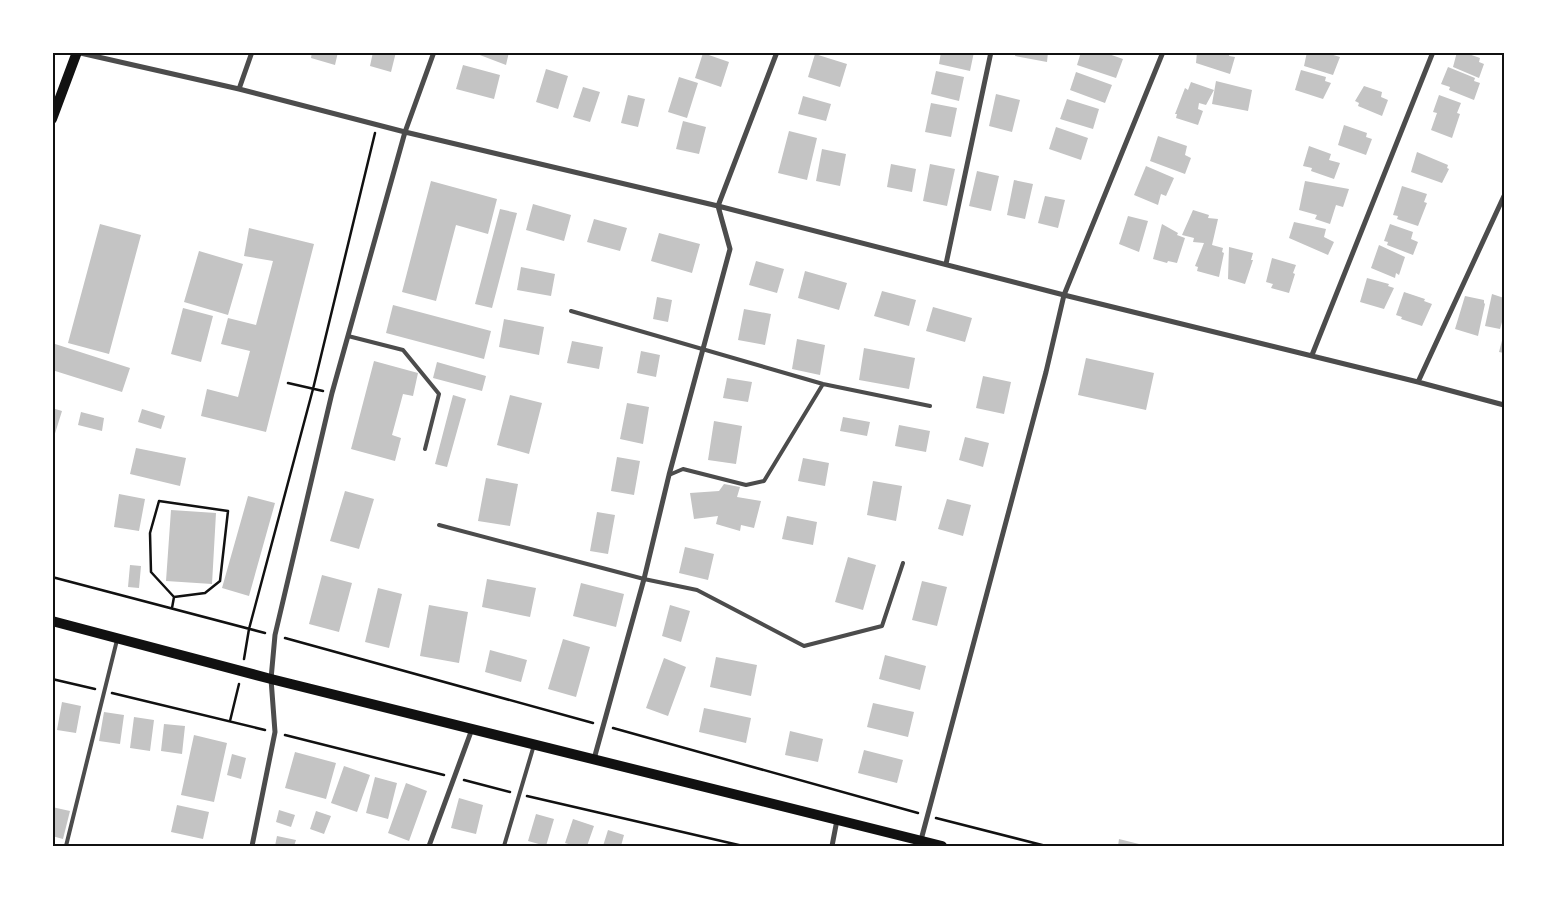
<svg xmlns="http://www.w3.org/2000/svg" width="1557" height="899" viewBox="0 0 1557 899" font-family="Merriweather,serif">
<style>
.building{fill:#c4c4c4}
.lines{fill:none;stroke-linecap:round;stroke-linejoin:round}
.path{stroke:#111;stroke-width:2.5}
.service{stroke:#4c4c4c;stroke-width:4}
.minor{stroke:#4c4c4c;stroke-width:5}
.secondary{stroke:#111;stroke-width:10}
.neatline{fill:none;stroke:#111;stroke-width:2}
</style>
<rect width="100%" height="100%" fill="#fff"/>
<path class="building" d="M312,52H338L335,65L311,58Z
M373,52H396L391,72L370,66Z
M472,52H509L506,65Z
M941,52H974L970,71L939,64Z
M1016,52H1048L1047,62L1015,56Z
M1081,52H1103L1123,59L1116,78L1077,65Z
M1197,52H1230L1229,56L1235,57L1230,74L1196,63Z
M1307,52H1330V54L1340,57L1333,75L1304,66Z
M1457,52H1463L1480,58L1479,62L1484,64L1479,78L1453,67Z
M703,53L729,62L721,87L695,78Z
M815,54L847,64L840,87L808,77Z
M463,65L500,75L494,99L456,89Z
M1448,67L1475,78L1474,81L1480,83L1474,100L1449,90L1450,87L1441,84Z
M546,69L568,76L558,109L536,102Z
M1301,70L1326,77L1325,81L1331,83L1323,99L1295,90Z
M936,71L964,77L959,101L931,94Z
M1076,72L1112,85L1105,103L1070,90Z
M679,77L698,83L687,118L668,112Z
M1216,81L1252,90L1248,111L1212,104Z
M1191,82L1214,90L1206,105L1199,103L1198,109L1203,111L1198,125L1176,118L1177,114H1175L1185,88L1188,90Z
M1364,86L1382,92L1381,97L1388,100L1382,116L1358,106L1359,103L1355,101Z
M583,87L600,92L590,122L573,117Z
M996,94L1020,100L1012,132L989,126Z
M628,95L645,99L638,127L621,123Z
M1439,95L1461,103L1457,113L1460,114L1452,138L1431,130L1437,113L1433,112Z
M803,96L831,104L826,121L798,114Z
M1067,99L1099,109L1093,129L1060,119Z
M931,103L957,108L951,137L925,132Z
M683,121L706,127L699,154L676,149Z
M1344,125L1367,133L1366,137L1372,139L1366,155L1338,145Z
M1056,127L1088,138L1081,160L1049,149Z
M789,131L817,138L807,180L778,173Z
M1158,136L1187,146L1185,155L1191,158L1185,174L1150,161Z
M1309,146L1331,154L1329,160L1340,163L1334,179L1311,171L1312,168L1303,166Z
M822,149L846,154L840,186L816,181Z
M1417,152L1448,165L1447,168L1449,169L1442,183L1411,172Z
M891,164L916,169L912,192L887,187Z
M930,164L955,169L947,206L923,201Z
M1146,166L1174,178L1166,196L1161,194L1158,205L1134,195Z
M977,171L999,176L991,211L969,206Z
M1014,180L1033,184L1025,219L1007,215Z
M431,181L497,199L488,234L456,225L436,301L402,292Z
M1305,181L1349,189L1343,207L1336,205L1330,224L1315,219L1317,215L1299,210Z
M1402,186L1427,194L1424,202L1427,203L1418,226L1397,219L1398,216L1393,215Z
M1045,196L1065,200L1058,228L1038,223Z
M533,204L571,215L564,241L526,230Z
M500,209L517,213L492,308L475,304Z
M1193,210L1209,215L1208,218L1218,219L1212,245L1223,248L1222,252L1224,253L1219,277L1197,271L1198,267L1195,266L1204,243L1193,242L1194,238L1182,235Z
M1128,216L1148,221L1139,252L1119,244Z
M594,219L627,228L620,251L587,242Z
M1294,222L1326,229L1324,237L1334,242L1328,255L1289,238Z
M100,224L141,235L109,354L68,343Z
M1162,224L1178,233L1177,235L1185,238L1177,263L1168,261L1167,263L1153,259Z
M1390,224L1413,232L1411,239L1418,242L1413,255L1387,245L1388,242L1384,241Z
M249,228L314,244L266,432L201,416L207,389L238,397L250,351L221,344L228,318L256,325L273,261L244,256Z
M659,233L700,244L692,273L651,261Z
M1379,245L1405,257L1399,275L1396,273L1395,278L1371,268Z
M1229,247L1253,253L1251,260H1253L1245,284L1228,279Z
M199,251L243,264L228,315L184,302Z
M1272,258L1296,265L1293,273L1295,274L1289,293L1271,288L1273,284L1266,282Z
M756,261L784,269L777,293L749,285Z
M521,267L555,274L551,296L517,290Z
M805,271L847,283L839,310L798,298Z
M1367,278L1389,284L1388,286L1394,288L1384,309L1360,302Z
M882,291L916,300L909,326L874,316Z
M1404,292L1425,299L1424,301L1432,304L1422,326L1401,319L1402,317L1396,315Z
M1492,294L1504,298V315L1500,329L1485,326Z
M1465,296L1484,300V303L1485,304L1478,336L1455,329Z
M657,297L672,300L668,322L653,319Z
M393,305L491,331L484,359L386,333Z
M933,307L972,318L965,342L926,331Z
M183,308L213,316L201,362L171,354Z
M744,309L771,314L765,345L738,340Z
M504,319L544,327L539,355L499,347Z
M1504,333V353L1499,352Z
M797,339L825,345L820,375L792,369Z
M572,341L603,347L599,369L567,363Z
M52,343L130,368L122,392L52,370Z
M864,348L915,358L909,389L859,380Z
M641,351L660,355L656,377L637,373Z
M1086,358L1154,373L1146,410L1078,395Z
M374,361L418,373L413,396L403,394L392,435L401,438L395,461L351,449Z
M437,362L486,376L482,391L433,378Z
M983,376L1011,382L1004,414L976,408Z
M727,378L752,382L748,402L723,398Z
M453,395L466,399L447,467L435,464Z
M510,395L542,403L529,454L497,445Z
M627,403L649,407L643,444L620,439Z
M52,408L62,411L53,440H52Z
M142,409L165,416L161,429L138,422Z
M81,412L104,418L102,431L78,425Z
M843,417L870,422L867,436L840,431Z
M714,421L742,426L736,464L708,460Z
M899,425L930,431L926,452L895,446Z
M965,437L989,443L983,467L959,460Z
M136,448L186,458L180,486L130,474Z
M617,457L640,461L634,495L611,491Z
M803,458L829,463L825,486L798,481Z
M486,478L518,484L510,526L478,521Z
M873,481L902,486L896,521L867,515Z
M724,484L740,487L737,497L761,501L754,528L741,525L740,531L716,524L718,516L694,519L690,493L719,491Z
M345,491L374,499L359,549L330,541Z
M119,494L145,499L139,531L114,527Z
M248,496L275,503L249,596L222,588Z
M947,499L971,505L963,536L938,529Z
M171,510L216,513L212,584L166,581Z
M597,512L615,515L608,554L590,551Z
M787,516L817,522L813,545L782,539Z
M685,547L714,554L708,580L679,573Z
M848,557L876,565L863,610L835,602Z
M130,565L141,566L139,588L128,587Z
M322,575L352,583L339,632L309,624Z
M487,579L536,588L530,617L482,607Z
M922,581L947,587L937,626L912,620Z
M581,583L624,594L616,627L573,616Z
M378,588L402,594L389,648L365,642Z
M429,605L468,612L459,663L420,656Z
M670,605L690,611L681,642L662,636Z
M563,639L590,647L576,697L548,689Z
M490,650L527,660L521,682L485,672Z
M885,655L926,666L920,690L879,679Z
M716,657L757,665L751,696L710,687Z
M664,658L686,667L668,716L646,708Z
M62,702L81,706L76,733L57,730Z
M873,703L914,712L908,737L867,727Z
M704,708L751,718L746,743L699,732Z
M104,712L124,715L120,744L99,741Z
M134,717L154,720L150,751L130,748Z
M164,724L185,726L182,754L161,751Z
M790,731L823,739L818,762L785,755Z
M194,735L227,743L214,802L181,795Z
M864,750L903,760L897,783L858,773Z
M295,752L336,763L326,799L285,788Z
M232,754L246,758L241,779L227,775Z
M344,766L370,775L357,812L331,803Z
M375,777L397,783L388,819L366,813Z
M406,783L427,791L409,841L388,833Z
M459,798L483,805L476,834L451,828Z
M177,805L209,812L203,839L171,832Z
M52,807L70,811L63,839L52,836Z
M279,810L295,815L291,827L276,822Z
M316,811L331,816L324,834L310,829Z
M536,814L554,819L546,846L528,841Z
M573,819L594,826L587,846H575L565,843Z
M608,830L624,835L621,846H603Z
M277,836L296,840L294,846H275Z
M1119,839L1147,846H1118Z"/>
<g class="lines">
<path class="path" d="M288,383L323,391
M159,501L228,511L220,581L205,593L174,597L151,572L150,533Z
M52,577L265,633
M172,608L174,597
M285,638L593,723
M244,659L249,629L313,389L375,133
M52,679L95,689
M112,693L265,730
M230,721L239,684
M613,728L918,813
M285,735L444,775
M464,780L510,792
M527,796L743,846
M936,818L1046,846"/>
<path class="service" d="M571,311L823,384L930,406
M348,336L403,350L439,394L425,449
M669,475L683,469L746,485L764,481L823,384
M439,525L644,579L697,590L804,646L882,626L903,563
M66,846L117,640
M504,846L534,745"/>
<path class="minor" d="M76,52L239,89L405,132L718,206L1064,295L1418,382L1504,405
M239,89L252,52
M946,264L991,52
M1312,355L1433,52
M1418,382L1504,196
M594,759L644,579L669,475L730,249L718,206L777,52
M921,840L1046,372L1064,295L1163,52
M252,846L275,732L271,679L275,635L332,393L405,132L434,52
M429,846L472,729
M832,846L837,820"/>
<path class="secondary" d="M52,119L77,52
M52,621L271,679L942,846"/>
</g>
<rect width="1557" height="899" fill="none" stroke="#ffffff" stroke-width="108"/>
<rect x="54" y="54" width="1449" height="791" class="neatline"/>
</svg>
